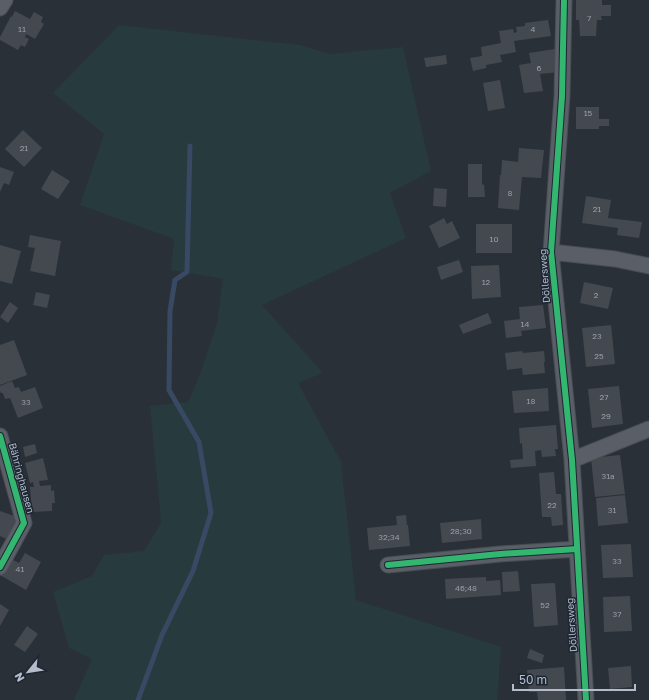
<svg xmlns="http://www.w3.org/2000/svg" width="649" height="700" viewBox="0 0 649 700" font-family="'Golos Text',sans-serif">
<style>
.green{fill:#273a3e}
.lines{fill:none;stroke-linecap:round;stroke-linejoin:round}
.stream{stroke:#384963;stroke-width:5}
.building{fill:#444950}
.street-casing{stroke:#484c53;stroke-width:17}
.street{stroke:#5a5e66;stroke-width:15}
.cycleway-casing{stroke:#1d2633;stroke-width:8}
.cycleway{stroke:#33b770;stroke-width:6}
.labels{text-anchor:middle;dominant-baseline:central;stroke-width:3;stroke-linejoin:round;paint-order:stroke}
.number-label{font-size:8px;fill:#989fab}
.street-label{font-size:10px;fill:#b4bcc9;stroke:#1d2633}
</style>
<rect width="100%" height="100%" fill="#2a3038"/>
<path class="green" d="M119,25L300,45L329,54L403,47L431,171L390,193L406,238L262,305L323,373L298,383L341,462L356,600L501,647L497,700H74L92,659L69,648L53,592L92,576L104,555L144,551L161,523L159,499L150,406L188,402L199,377L217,324L223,279L171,270L174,239L80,205L104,134L53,93Z"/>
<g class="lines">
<path class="stream" d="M138,700L162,635L193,571L211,513L199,442L169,390L170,311L175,280L187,272L190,146"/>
</g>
<path class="building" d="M576,0H602V5H611V16H601L602,20H597L596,36H580L579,20H576Z
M15,11L30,19L34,12L43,17L41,22L44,24L35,39L26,34L25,37L29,39L25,47L21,45L18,50L0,40V37L11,16L12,17Z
M548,20L551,36L514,41L516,52L500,55L502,62L486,65V68L473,71L470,58L482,56L481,47L501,43L499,31L513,29L514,33L517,32L516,27L525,26V23Z
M555,49L559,72L540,74L543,91L524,93L519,65L531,63L529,53Z
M446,55L447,64L426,67L424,58Z
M500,80L505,108L488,111L483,83Z
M576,107H599V119H609V126H599V129H576Z
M23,130L42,148L24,167L5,149Z
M519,148L544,150L541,178L522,177L519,210L498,208L500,175H501L502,160L518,162Z
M468,164H482V185L484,184L485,197H468Z
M0,167L14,172L9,185L4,183L0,192Z
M52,170L70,181L58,199L41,189Z
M434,188L447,189L446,207L433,206Z
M586,196L611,200L608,218L642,222L639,238L617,235L618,228L582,223Z
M444,218L447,224L452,221L460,238L439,248L429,226Z
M476,224H512V253H476Z
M30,235L61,241L55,276L30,271L35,248L28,247Z
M0,245L21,251L12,284L0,281Z
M459,260L463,272L441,280L437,267Z
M499,265L501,297L472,299L471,266Z
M584,282L613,288L608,309L580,303Z
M36,292L50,295L47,308L33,305Z
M10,302L18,308L8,323L0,317Z
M543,305L546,328L521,331L522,336L506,338L504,321L520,319L519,307Z
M488,313L492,323L463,334L459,325Z
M611,325L615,364L586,367L582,328Z
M14,340L27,375L0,385V345Z
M522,351L523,353L544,351L545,362H544L545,373L523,375L522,368L507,370L505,353Z
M12,381L15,388L19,387L21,392L35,387L43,408L18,418L10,398L5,399L3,393H1L0,391V386Z
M619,386L623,424L592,428L588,389Z
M548,388L549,411L514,413L512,391Z
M556,425L558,449H555L556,456L542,457L541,450L535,451L536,466L511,468L510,460L523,459L522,443L520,444L519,428Z
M35,444L37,453L25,457L23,447Z
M620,455L625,494L595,497L591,458Z
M43,458L48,480L39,481L40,486L51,485V491L54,490L55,503H52V511L32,512L30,487H34L33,482L30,483L25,463Z
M554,472L556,494H561L563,525L552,526L551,517H542L539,473Z
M625,495L628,523L598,526L596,498Z
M0,511L20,518L11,541L0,536Z
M406,515L407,525H408L410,546L369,550L367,528L397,525L396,516Z
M481,519L482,539L442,543L440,523Z
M631,544L633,577L603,578L601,545Z
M25,553L41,562L26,590L0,575L9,558L19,563Z
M518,571L520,591L503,592L502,572Z
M486,577V581L500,580L501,595L446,599L445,579Z
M555,583L558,625L534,627L531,584Z
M630,596L632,631L604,632L603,597Z
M0,604L9,610L0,626Z
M27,626L38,634L25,652L14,645Z
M530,649L544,655L542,663L527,658Z
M631,666L632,687L610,689L608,668Z
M564,667L566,700H538L537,692H529L527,670Z"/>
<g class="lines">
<defs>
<path id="street" d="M564,0L562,96L551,252L572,460L586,700
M0,8L5,0
M551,252L615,259L649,266
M0,436L24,523L0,567
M572,460L649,429
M388,565L500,554L577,549"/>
</defs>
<use href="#street" class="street-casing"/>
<use href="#street" class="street"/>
<defs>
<path id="cycleway" d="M564,0L562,96L551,252L572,460L586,700
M0,436L24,523L0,567
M388,565L500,554L577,549"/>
</defs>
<use href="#cycleway" class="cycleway-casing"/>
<use href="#cycleway" class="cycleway"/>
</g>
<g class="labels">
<g class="number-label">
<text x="589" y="18">7</text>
<text x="22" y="29">11</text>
<text x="533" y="29">4</text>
<text x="539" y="68">6</text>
<text x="588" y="113">15</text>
<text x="24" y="148">21</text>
<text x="510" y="193">8</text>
<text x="597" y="209">21</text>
<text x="494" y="239">10</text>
<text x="486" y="282">12</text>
<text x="596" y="295">2</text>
<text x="525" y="324">14</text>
<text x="597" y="336">23</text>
<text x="599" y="356">25</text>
<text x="604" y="397">27</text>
<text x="531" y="401">18</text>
<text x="26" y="402">33</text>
<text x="606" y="416">29</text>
<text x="608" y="476">31a</text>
<text x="552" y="505">22</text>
<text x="612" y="510">31</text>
<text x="461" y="531">28;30</text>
<text x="389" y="537">32;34</text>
<text x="617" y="561">33</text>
<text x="20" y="569">41</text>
<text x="466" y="588">46;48</text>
<text x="545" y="605">52</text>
<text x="617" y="614">37</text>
</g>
<g class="street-label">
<text transform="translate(544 276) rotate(-94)">Döllersweg</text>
<text transform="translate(22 478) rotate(75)">Bähringhausen</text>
<text transform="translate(571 625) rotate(-94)">Döllersweg</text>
</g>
</g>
<g transform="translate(28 672) rotate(240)" stroke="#1d2633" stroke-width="3" paint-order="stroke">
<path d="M0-3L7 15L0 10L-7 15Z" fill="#b4bcc9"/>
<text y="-6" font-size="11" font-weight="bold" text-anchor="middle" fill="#b4bcc9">N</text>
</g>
<path d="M513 684v6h122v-6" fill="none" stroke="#b4bcc9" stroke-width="2"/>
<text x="519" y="684" font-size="12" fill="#b4bcc9" stroke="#1d2633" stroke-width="3" paint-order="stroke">50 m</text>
</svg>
